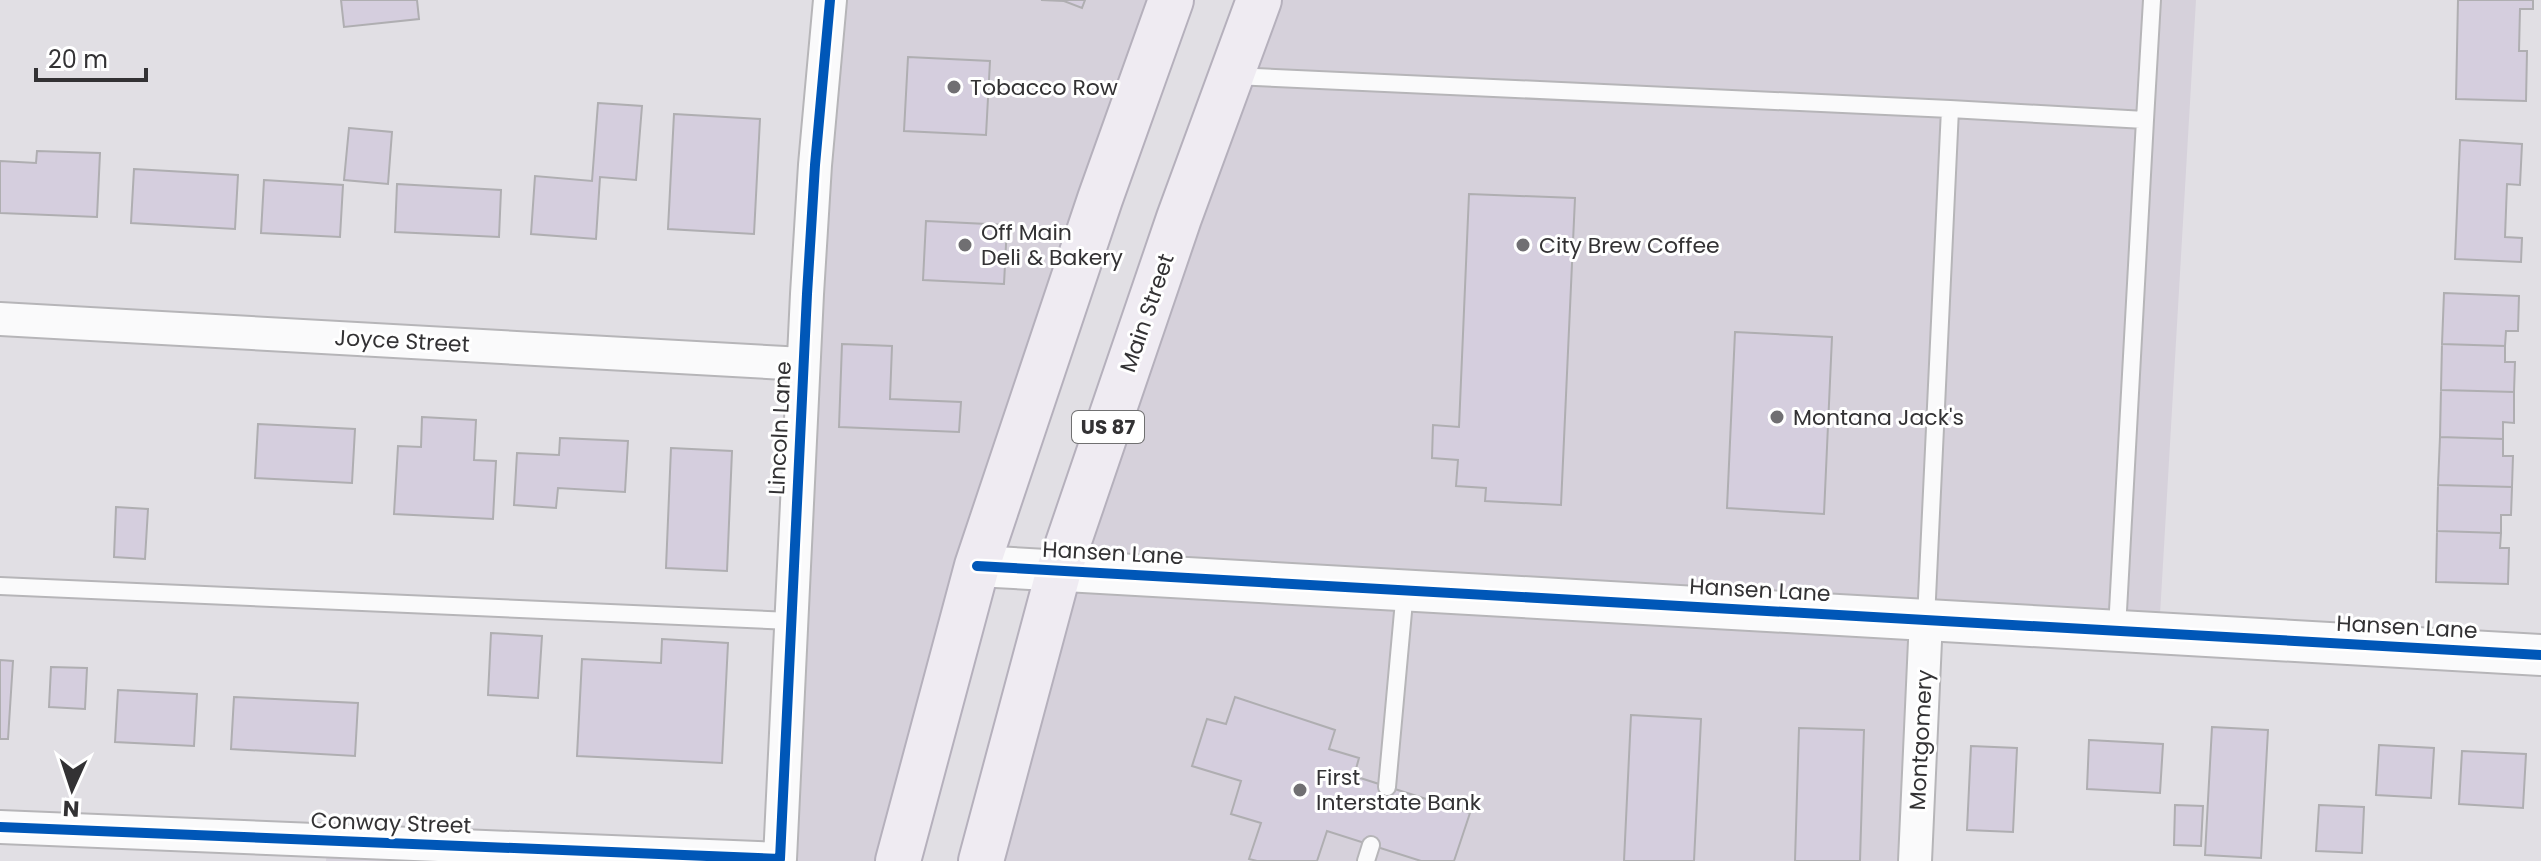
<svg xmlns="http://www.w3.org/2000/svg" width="2541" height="861" viewBox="0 0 2541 861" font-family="Poppins,sans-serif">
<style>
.built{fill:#d6d1db}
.building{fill:#d5cede;stroke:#afaeb1;stroke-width:2}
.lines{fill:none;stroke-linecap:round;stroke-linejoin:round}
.service-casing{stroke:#b6b5b8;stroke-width:20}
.minor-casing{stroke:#b6b5b8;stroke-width:36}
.tertiary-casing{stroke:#b6b5b8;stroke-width:44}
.primary-casing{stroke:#b5b0bc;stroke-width:48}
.service{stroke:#fafafb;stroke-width:16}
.minor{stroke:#fafafb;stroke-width:32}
.tertiary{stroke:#fafafb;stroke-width:40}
.primary{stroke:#efebf2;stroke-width:44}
.cycleway-casing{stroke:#fff;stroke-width:15}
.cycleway{stroke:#0057b8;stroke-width:10}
.poi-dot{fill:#706f72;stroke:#fff;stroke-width:3}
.labels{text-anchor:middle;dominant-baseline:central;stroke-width:6;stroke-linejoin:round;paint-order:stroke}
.shield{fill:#fff;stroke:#707071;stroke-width:2}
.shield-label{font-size:20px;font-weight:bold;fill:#333234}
.poi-label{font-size:22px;fill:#333234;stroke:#fff;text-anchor:start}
.street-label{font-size:22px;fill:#333234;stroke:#fff}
</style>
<rect width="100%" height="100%" fill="#e1dfe4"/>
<path class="built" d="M822,0H1172L898,861H326L328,840L780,858Z
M1259,0H2196L2159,632L1926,619L1915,861H981Z"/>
<path class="building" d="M341,0H417L419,19L344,27Z
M1041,0H1085L1082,8L1064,1Z
M2458,0H2533V9H2520L2519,51H2527L2526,101L2456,99Z
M908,57L990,61L986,135L904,131Z
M598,103L642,106L636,180L600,177L596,239L531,234L535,176L592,181Z
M674,114L760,119L754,234L668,229Z
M349,128L392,132L388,184L344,180Z
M2460,140L2522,144L2520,185L2507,184L2505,237L2522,238L2521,262L2455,259Z
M37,151L100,153L97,217L0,213V161L36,163Z
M134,169L238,175L235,229L131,223Z
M264,180L343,185L340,237L261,233Z
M397,184L501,190L499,237L395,232Z
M1469,194L1575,198L1561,505L1485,501L1486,488L1456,486L1458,460L1432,458L1433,425L1459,427Z
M926,221L1007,225L1004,284L923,280Z
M2444,293L2519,296L2518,331H2506L2505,346L2442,344Z
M1735,332L1832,337L1824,514L1727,508Z
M842,344L892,346L890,399L961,402L959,432L839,427Z
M2442,344L2505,346V362H2515L2514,392L2441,390Z
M2441,390L2514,392V423L2503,422V439L2440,437Z
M422,417L476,420L474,460L496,461L493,519L394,514L398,446L421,447Z
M258,424L355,429L352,483L255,478Z
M2440,437L2503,439V456H2513L2512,487L2438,485Z
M560,438L628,441L625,492L558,488L556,508L514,505L517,453L559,455Z
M671,448L732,451L727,571L666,568Z
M2438,485L2512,487L2511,515H2501V533L2437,531Z
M116,507L148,509L145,559L114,557Z
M2437,531L2501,533L2500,548H2509L2508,584L2436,582Z
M491,633L542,636L538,698L488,695Z
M662,639L728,643L722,763L577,756L582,659L661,663Z
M0,660L13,661L8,739H0Z
M51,667L87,668L85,709L49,707Z
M118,690L197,694L194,746L115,742Z
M234,697L358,703L355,756L231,749Z
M1235,697L1335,730L1329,749L1359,758L1354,776L1470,813L1454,861H1421L1327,831L1317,861H1257L1249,859L1261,823L1231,814L1241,781L1192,766L1207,719L1226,724Z
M1631,715L1701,719L1694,861H1624Z
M2212,727L2268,730L2261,858L2205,855Z
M1799,728L1864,730L1860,861H1795Z
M2089,740L2163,744L2160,793L2087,789Z
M2379,745L2434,748L2431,798L2376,795Z
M1971,746L2017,748L2013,832L1967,830Z
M2462,751L2526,754L2523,808L2459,804Z
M2175,805L2203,806L2201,846L2174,845Z
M2319,805L2364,807L2362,853L2316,851Z"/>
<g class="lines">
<defs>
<path id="service" d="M1234,76L1950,109L1926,619
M1950,109L2145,120L2152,0
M0,586L791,621
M2117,629L2145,120
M1387,787L1405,590
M1366,861L1371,845"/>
<path id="minor" d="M0,319L803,364
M0,827L780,859L807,294L815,165L830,0
M1915,861L1926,619"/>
<path id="tertiary" d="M977,566L2541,655"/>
<path id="primary" d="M898,861L977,566L1100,199L1171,0
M981,861L1059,570L1179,218L1259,0"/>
</defs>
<use href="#service" class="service-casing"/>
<use href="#minor" class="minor-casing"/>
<use href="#tertiary" class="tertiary-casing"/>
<use href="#primary" class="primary-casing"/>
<use href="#service" class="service"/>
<use href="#minor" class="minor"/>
<use href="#tertiary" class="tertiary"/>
<use href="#primary" class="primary"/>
<defs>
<path id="cycleway" d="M977,566L2541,655
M0,827L780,859L807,294L815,165L830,0"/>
</defs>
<use href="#cycleway" class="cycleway-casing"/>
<use href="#cycleway" class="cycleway"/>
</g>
<g class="poi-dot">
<circle cx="954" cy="87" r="8"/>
<circle cx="965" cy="245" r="8"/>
<circle cx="1523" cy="245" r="8"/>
<circle cx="1777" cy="417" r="8"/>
<circle cx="1300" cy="790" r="8"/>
</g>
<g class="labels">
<rect class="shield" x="1072" y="411" width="72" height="32" rx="6"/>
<g class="shield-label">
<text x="1108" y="427">US 87</text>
</g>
<g class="poi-label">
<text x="970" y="87">Tobacco Row</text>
<text x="981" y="232">Off Main<tspan x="981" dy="25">Deli &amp; Bakery</tspan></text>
<text x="1539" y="245">City Brew Coffee</text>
<text x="1793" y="417">Montana Jack's</text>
<text x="1316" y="777">First<tspan x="1316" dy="25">Interstate Bank</tspan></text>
</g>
<g class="street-label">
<text transform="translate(1147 313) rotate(-71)">Main Street</text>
<text transform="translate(402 341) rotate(3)">Joyce Street</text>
<text transform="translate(780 428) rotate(-87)">Lincoln Lane</text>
<text transform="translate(1113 553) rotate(3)">Hansen Lane</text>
<text transform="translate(1760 590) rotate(3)">Hansen Lane</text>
<text transform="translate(2407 627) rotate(3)">Hansen Lane</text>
<text transform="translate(1921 740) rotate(-87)">Montgomery</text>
<text transform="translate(391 823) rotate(2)">Conway Street</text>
</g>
</g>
<g transform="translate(72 789) rotate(183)" stroke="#ffffff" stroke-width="6" paint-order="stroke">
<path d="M0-6L14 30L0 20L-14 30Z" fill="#333234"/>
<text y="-12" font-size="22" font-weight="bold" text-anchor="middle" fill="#333234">N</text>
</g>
<path d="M36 68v12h110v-12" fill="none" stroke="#333234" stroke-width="4"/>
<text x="48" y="68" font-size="24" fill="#333234" stroke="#ffffff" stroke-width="6" paint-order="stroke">20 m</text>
</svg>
